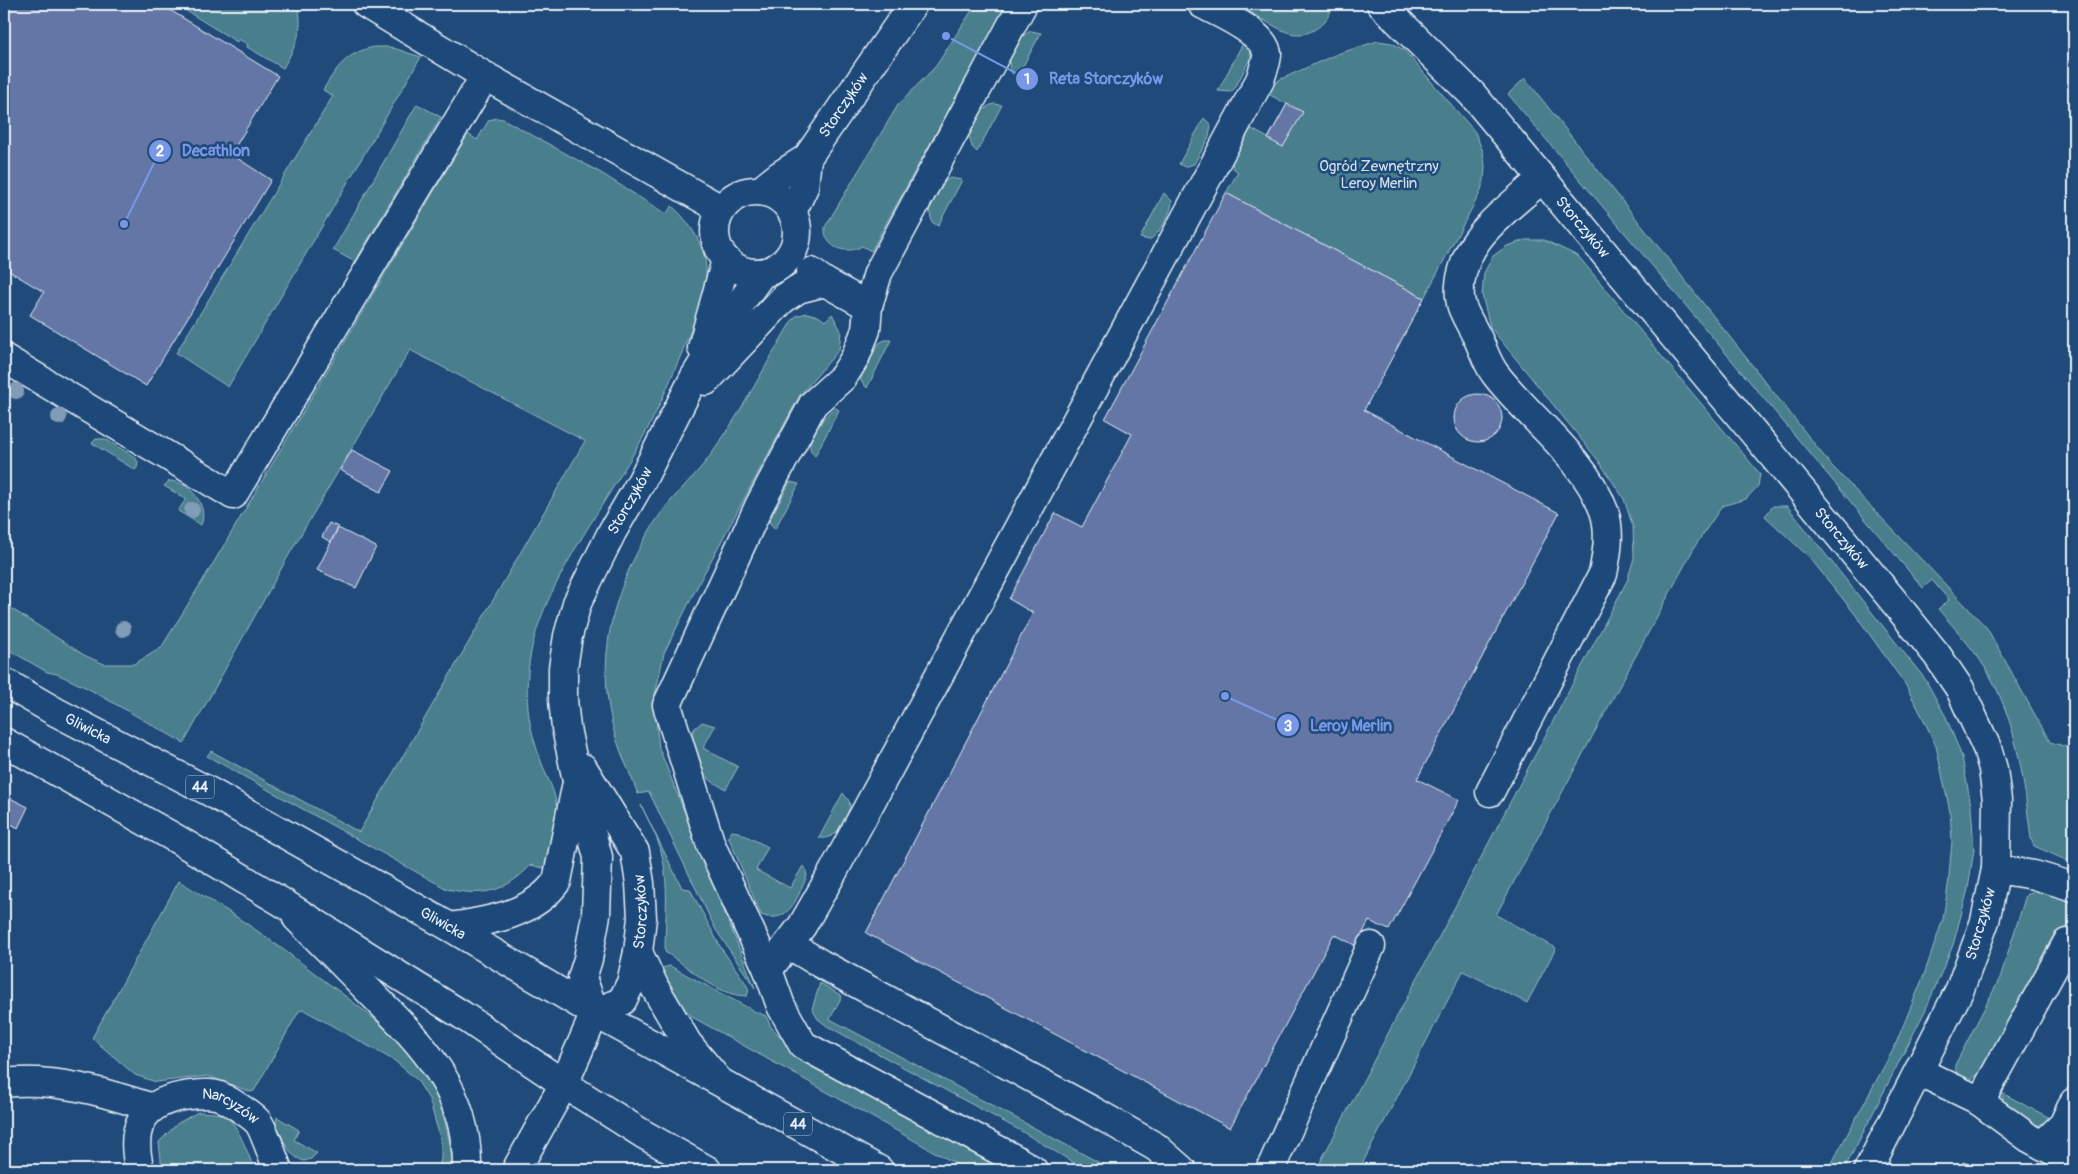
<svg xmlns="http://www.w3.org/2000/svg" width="2078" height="1174" viewBox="0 0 2078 1174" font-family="Pangolin,sans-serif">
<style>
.green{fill:#487e8c;stroke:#98b8c2}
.building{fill:#6376a6;stroke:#e8f1f8}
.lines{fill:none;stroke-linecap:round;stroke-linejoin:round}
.minor-casing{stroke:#e8f1f8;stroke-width:31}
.major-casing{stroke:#e8f1f8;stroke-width:31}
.minor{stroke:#1f4a7a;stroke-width:28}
.major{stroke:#1f4a7a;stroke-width:28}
.tree{fill:#809cb6}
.labels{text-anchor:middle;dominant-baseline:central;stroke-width:5;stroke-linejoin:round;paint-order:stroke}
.shield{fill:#1f4a7a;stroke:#acbfd2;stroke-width:1}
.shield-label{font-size:14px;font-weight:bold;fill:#e8f1f8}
.street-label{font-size:15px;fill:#e8f1f8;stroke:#1f4a7a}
.park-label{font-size:15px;fill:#d0e0e8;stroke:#1f4a7a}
.leader{fill:none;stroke:#7897e6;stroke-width:2}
.callout-dot{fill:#7897e6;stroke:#1f4a7a;stroke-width:2}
.mark-label{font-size:15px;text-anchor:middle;font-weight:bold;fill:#fff}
.callout-label{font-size:16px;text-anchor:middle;font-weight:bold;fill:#7897e6;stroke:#1f4a7a;stroke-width:5;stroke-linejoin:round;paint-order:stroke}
</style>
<rect width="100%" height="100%" fill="#1f4a7a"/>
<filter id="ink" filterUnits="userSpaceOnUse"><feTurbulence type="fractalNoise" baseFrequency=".02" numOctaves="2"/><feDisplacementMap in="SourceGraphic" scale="10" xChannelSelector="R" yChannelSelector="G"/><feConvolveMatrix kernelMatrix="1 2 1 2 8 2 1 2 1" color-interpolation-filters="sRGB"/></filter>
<g filter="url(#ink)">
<path class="green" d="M175,4H298C304,31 296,45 283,68L247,47L248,45L239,39L237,42Z
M976,4H1007L871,251L862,246C846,256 823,247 825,227L898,105L936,66Z
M1236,4H1333C1329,24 1308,40 1287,32C1273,27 1250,11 1236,4Z
M1031,31L1041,33L1017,77L1010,71C1007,58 1017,36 1031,31Z
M1378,41L1392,43L1404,50L1475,132L1483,152L1485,166L1484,180L1480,193L1424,298L1226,193L1238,172L1233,168L1232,162L1250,128L1268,138L1287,104L1268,94L1274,84L1279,80L1337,54Z
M1243,43L1251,50V57L1235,88L1231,92L1218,91Z
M374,47H390L421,57L228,387L176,353L333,96L323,90C337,67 346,53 374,47Z
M1525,78L1831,465L1987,628L2050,742L2074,749V844L2068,861L2034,846L2031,839C2024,782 2018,727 1990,676C1976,651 1956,630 1938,609L1949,600L1932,580L1923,588L1508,94Z
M417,104L441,117L355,262L333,250Z
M994,104L1002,105L977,152L972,147L969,136C975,124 980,107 994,104Z
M497,118L503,119L601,173L666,214L672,206C690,222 708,249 706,275C705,296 691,330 683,350C669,383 656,416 638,446C611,493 579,538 555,586C535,626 524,663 528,709C530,731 538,754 546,774C550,783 555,793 556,803C560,823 553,850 543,868L531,865C505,892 484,897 447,889L207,756L211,751L359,832L585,441L410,350L290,553L184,743L87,688L57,674L47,672L4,647V604L84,655L104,664H134L161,648L211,567L468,134L477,140L489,120Z
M1204,118L1211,125L1209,137L1194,164L1185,167L1179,164Z
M950,178L962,180L938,226L932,222L929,209L945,181Z
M1164,193L1172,201C1172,213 1159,235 1149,240L1140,238Z
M1525,240H1544L1578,256L1760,474L1758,486L1746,499L1722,506L1695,546L1496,915L1556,948L1527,1003L1463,971L1359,1170H1316L1627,581L1634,558L1633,527L1624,499L1598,460L1490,327L1482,295L1484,273L1493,256L1507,246Z
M807,313L818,316L825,321L832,314L841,331L839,350L800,395L701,579L664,653L654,700L659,748L755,988L716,930L649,792L638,794C631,775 622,757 616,738C592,659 614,582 659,516C676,492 699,473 715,449C743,409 766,364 791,322L796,316Z
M885,340H891L867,388L861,381V375L879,343Z
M836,408L839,410L815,456C812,453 809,449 810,444C811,436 828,409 836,408Z
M96,439H105L135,457L138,462L137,468L135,470L92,443Z
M169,481C190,481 209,506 201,525L178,511L186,499L164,486Z
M790,482L799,484L775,529L769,522L770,519Z
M1773,506H1787L1925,679L1946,717L1962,757L1971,806L1974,849L1968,889L1953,945L1925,1011L1844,1170H1828L1894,1048L1924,975L1943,919L1948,886L1952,841L1950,812L1936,746L1923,718L1905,684L1855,614L1810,558L1765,516Z
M702,722L715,726L703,748L738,767L726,789C720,786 713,783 708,778C697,767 689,743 694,729Z
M843,793L849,801L850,806C845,821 837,841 819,838Z
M641,805L682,888L690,889L721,948L745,982L749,990L747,996C716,996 690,967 665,952C665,919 670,885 661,851C657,836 648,820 641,805Z
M732,831L738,832L768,847L756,870L790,888L803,866L805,867L807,876C798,896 789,926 761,915L729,838V835Z
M179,881C203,896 227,910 250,926C274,942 297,960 321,978C357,1005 395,1031 421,1070C442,1099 450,1135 453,1170H438L441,1159V1141L429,1099L417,1080L395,1061L304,1010L299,1011L254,1091L251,1092L208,1076L156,1082L135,1075L92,1038Z
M2035,892L2046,893L2074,903V941L2055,932L1984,1069L1972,1079C1962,1079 1956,1076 1955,1065L2000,978L2026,895Z
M670,966L754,1011L766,1016L771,1027L792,1048L1015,1170H967L694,1018L682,1007L658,969Z
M820,983L842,996L830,1019L1113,1170H1086L1021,1131L827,1026L818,1019L812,1009Z
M2002,1093L2050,1118C2038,1137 2016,1114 2004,1106Z
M198,1112C205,1113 214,1112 221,1114C237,1118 248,1156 255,1170H162L159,1142L178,1123Z
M277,1117L299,1130L294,1140L317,1153L311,1159L304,1161C286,1155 284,1139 276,1123Z"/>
<path class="building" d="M4,4H160L278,76L231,154L271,180L146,386L30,315L44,292L4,268Z
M1287,104L1303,112L1283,147L1268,139Z
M1226,193L1424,298L1364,410L1559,513L1417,779L1459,800L1389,930L1369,921L1356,946L1334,934L1230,1128L866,933L1033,613L1009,599L1055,513L1082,527L1132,434L1105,419Z
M1454 418a24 24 0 1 1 48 0a24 24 0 1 1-48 0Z
M352,450L393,471L381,492L340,470Z
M329,523L338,527L331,542L322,537Z
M338,528L376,547L356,588L317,570Z
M4,795L28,807L18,828L4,820Z
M1963,1162L1981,1170H1960Z"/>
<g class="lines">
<defs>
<g id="minor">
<path d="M366,4L485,76L721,209"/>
<path d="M1023,4L878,273L868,306L866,330L855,358L843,377L813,404L759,506L667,705L711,845L768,970L781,1006L803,1045L1013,1158L1033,1170"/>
<path id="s1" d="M1381,4L1472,94L1892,599L1937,655L1960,689L1987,748L1993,769L1997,800L1996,869L1985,921L1960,989L1868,1170"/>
<circle cx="756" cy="232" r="41"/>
<path id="s2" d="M760,191L780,175L807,158L913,4"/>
<path d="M792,212L804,187L807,158"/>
<path d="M811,272L825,282L868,306"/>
<path d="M702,348L726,260"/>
<path d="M4,358L233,495L485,76"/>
<path d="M706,381L783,299L798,289L825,282"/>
<path d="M1490,792L1603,574C1607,554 1611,531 1604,511C1584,457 1530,419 1496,375C1488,365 1484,352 1479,341C1474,330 1466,318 1462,307C1455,286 1465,256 1478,239C1495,216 1521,198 1541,179"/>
<path d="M1996,869L2034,875L2074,887"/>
<path d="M297,918C322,943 346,967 370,992C422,1044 469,1090 467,1170"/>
<path d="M450,927C488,921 533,915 557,881L576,787"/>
<path d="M788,944L821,964L1093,1111L1156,1147L1182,1170"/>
<path d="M638,952L655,988L688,1044L717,1079"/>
<path d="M768,970L802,926L833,872L1260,80C1262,72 1268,60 1267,53C1263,31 1220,14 1202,4"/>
<path id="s3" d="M595,1013L582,978L588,959L596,915L598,857L577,781L566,728L563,700V668L568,636L577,603L612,532L641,482L694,378L744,298L762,273"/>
<path d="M1920,1072L1976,1099L2029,1138L2074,1162"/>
<path d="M4,1083C54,1077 103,1092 150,1107"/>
<path d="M1980,1102L2067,943"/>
<path d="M2042,1145L2063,1125L2074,1102"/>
<path id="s4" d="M140,1170C129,1129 141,1103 184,1096C196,1094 211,1092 222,1097C231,1102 250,1114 257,1121C263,1127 274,1160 278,1170"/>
<path id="s5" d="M516,1170L564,1084L595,1013L622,1001L631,983L638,952L642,918L640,883L635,852L583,768"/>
<path d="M1270,1170L1371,946"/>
</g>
<g id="major">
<path id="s6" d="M4,682L56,712L210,792L450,927L595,1013L879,1170"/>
<path d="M4,742L175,838L280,901L462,1015L564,1084L643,1134L707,1170"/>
</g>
</defs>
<use href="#minor" class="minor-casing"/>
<use href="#major" class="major-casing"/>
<use href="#minor" class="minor"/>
<use href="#major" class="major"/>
</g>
<g class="tree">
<circle cx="16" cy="391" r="8"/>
<circle cx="59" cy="417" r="8"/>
<circle cx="192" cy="510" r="8"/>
<circle cx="123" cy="629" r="8"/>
</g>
</g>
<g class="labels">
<g class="shield">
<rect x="186" y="775.5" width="28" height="23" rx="4"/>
<rect x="784" y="1112.5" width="28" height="23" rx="4"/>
</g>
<g class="shield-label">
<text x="200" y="787">44</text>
<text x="798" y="1124">44</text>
</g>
<g class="street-label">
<text stroke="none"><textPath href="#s2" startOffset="122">Storczyków</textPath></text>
<text stroke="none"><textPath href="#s1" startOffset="301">Storczyków</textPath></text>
<text stroke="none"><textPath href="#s3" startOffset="535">Storczyków</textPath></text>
<text stroke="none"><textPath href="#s1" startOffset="706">Storczyków</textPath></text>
<text stroke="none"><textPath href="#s6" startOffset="96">Gliwicka</textPath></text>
<text stroke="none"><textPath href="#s5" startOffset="298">Storczyków</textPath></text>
<text stroke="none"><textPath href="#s6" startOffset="501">Gliwicka</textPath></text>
<text transform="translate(1981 924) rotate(-74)">Storczyków</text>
<text stroke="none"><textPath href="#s4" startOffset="151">Narcyzów</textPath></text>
</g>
<g class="park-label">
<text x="1379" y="166">Ogród Zewnętrzny<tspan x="1379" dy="17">Leroy Merlin</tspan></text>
</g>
</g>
<path class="leader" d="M946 36L1027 79M124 224L160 151M1225 696L1288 725"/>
<g class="callout-dot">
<circle cx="946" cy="36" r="5"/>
<circle cx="124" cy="224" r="5"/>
<circle cx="1225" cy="696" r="5"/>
<circle cx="1027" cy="79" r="12"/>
<circle cx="160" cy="151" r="12"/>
<circle cx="1288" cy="725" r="12"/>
</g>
<g class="mark-label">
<text x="1027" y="84">1</text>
<text x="160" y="156">2</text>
<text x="1288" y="731">3</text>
</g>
<g class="callout-label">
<text x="1106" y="84">Reta Storczyków</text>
<text x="216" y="156">Decathlon</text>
<text x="1351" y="731">Leroy Merlin</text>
</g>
<rect width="2078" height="1174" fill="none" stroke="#1f4a7a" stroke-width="20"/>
<rect x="10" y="10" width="2058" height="1154" fill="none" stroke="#e8f1f8" stroke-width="2" filter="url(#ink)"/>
</svg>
